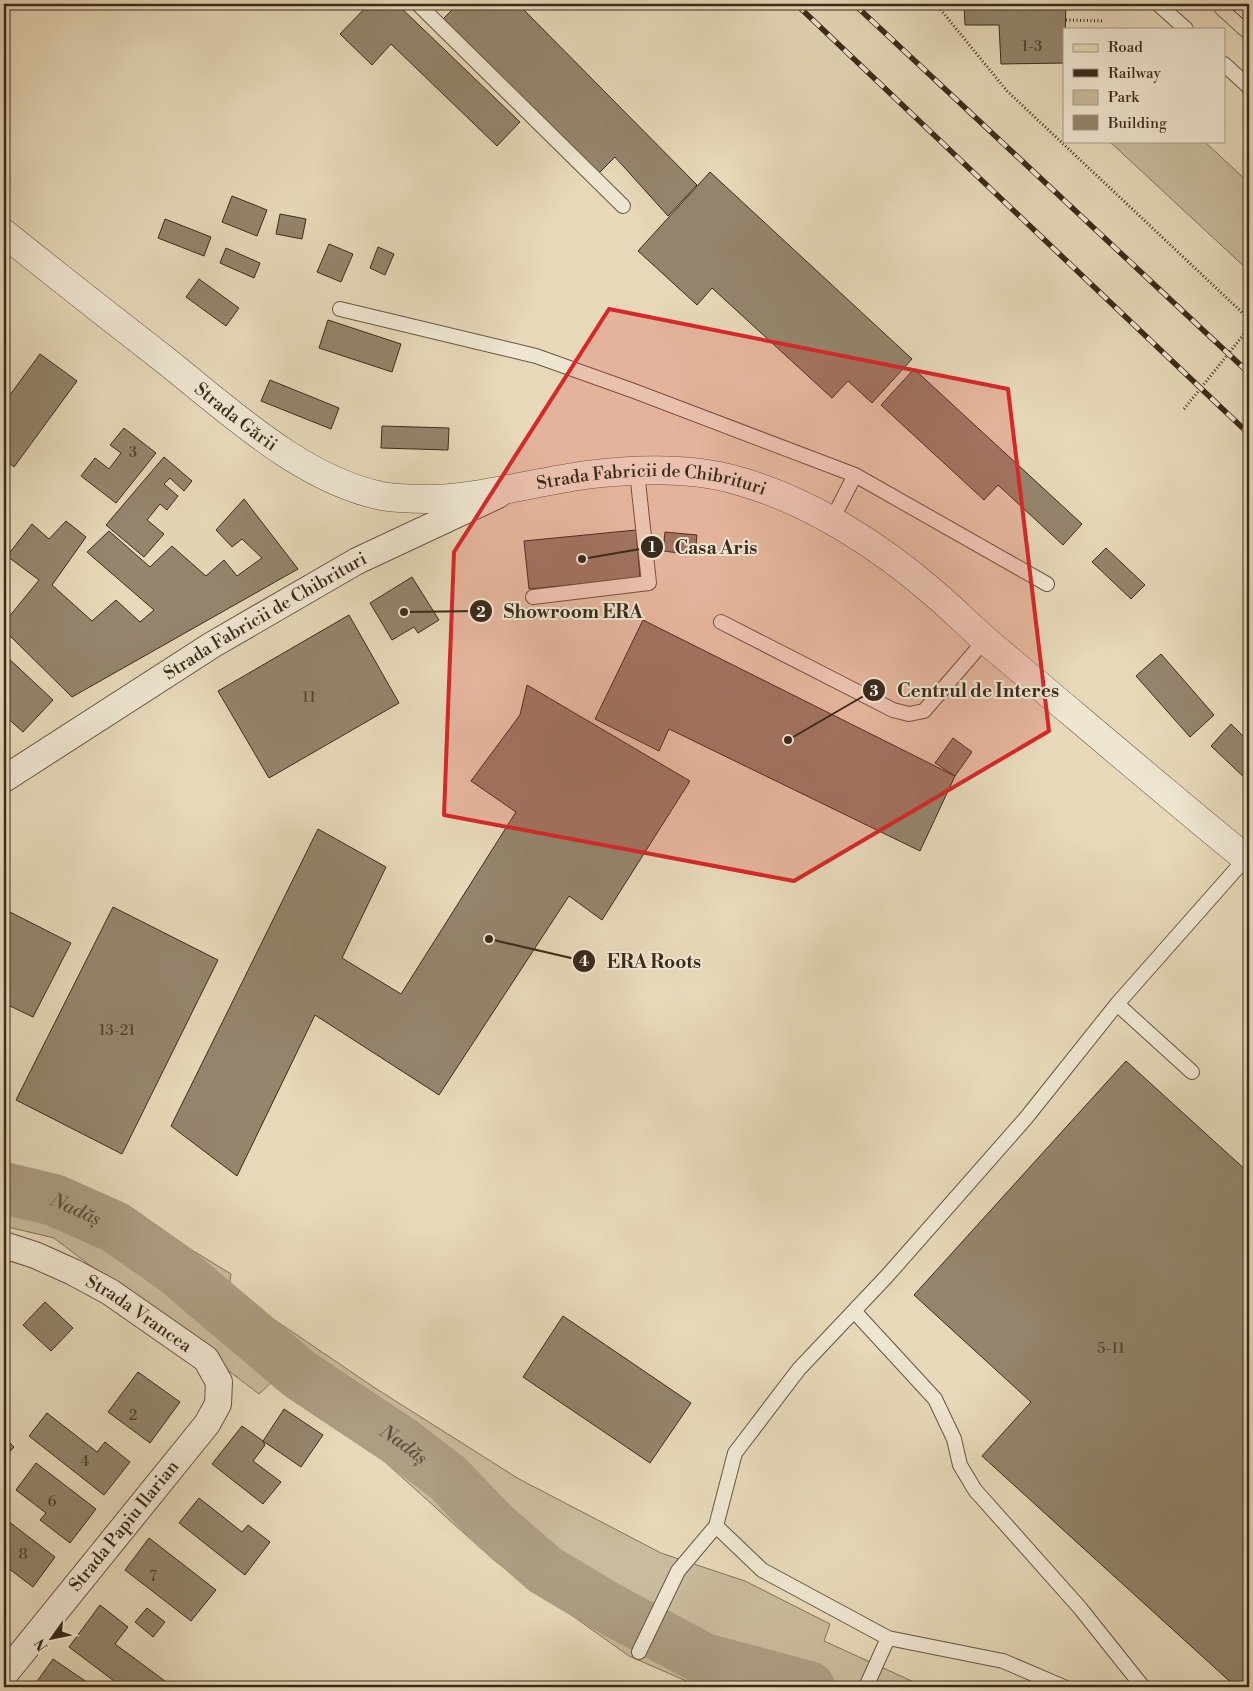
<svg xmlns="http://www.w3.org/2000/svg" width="1253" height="1691" viewBox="0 0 1253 1691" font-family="'Libre Bodoni',serif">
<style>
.green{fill:#c9bb9d;stroke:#82735c}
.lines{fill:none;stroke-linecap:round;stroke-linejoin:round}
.river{stroke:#ac9d83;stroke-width:52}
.building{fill:#94856d;stroke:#3b2b1c}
.service-casing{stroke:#665643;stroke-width:16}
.minor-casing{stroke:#665643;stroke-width:28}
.tertiary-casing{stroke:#665643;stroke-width:29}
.primary-casing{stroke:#3b2b1c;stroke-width:29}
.path{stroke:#3b2b1c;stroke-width:3;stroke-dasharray:1 2.5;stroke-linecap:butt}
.service{stroke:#efe6d1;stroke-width:14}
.minor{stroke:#efe6d1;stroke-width:26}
.tertiary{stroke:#efe6d1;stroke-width:28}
.primary{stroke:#e6d8b8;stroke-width:28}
.tram{stroke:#3b2b1c;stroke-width:1}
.rail-casing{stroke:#3b2b1c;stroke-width:5.5}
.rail{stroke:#efe6d1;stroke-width:4;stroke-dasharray:11;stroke-linecap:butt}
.marked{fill:#d62828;fill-opacity:0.2;stroke:#d62828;stroke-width:4;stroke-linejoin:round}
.labels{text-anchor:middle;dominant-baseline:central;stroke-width:4;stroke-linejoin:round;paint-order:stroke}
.number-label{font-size:15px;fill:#514230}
.street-label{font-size:18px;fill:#3b2b1c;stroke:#efe6d1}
.water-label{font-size:19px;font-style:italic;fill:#5d4d3b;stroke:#efe6d1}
.leader{fill:none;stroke:#3b2b1c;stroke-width:2}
.callout-dot{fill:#3b2b1c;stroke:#efe6d1;stroke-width:2}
.mark-label{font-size:15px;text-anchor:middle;font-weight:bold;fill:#fff}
.callout-label{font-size:19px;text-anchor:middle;font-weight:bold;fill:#3b2b1c;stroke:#efe6d1;stroke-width:4;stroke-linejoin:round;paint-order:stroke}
</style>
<rect width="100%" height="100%" fill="#e6d8b8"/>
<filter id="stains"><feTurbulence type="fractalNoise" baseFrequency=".004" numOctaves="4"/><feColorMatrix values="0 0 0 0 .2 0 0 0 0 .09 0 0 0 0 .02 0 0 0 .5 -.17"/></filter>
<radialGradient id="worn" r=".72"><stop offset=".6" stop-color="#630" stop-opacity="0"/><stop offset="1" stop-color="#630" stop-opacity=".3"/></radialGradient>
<path class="green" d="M1109,141H1204L1249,183V271Z
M4,1171L109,1199L231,1274L229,1289L375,1388L519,1479L661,1553L745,1581L830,1624L824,1641L925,1687H700L629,1656L495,1561L355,1435L275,1379L259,1394L54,1238L4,1226Z"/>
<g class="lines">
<path class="river" id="s1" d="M4,1188L54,1200L115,1227L175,1269L299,1374L401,1442L448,1478L493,1525L545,1570L612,1610L704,1659L809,1687"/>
</g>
<path class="building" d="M369,4H397L520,122L497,146L391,44L372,65L340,34Z
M458,4H518L697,185L668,216L615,157L596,176L443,19Z
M964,4H1066L1064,63L1001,64L999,25H965Z
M710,172L912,359L872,403L848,381L832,398L712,288L697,305L638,251Z
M232,196L267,210L257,236L222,222Z
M280,214L306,219L302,239L276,234Z
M165,219L211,237L204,256L158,238Z
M329,244L353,254L341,282L317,272Z
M378,247L394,254L385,275L370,268Z
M226,248L260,263L254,278L220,263Z
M199,279L239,308L226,326L186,297Z
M328,320L401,344L392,372L319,348Z
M40,354L77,381L14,467L4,459V403Z
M914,369L1082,524L1063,545L998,485L984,500L881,405Z
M270,380L339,408L331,429L261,401Z
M382,426L449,428L448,450L381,448Z
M124,428L156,453L116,503L81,476L95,458L109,469L121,453L110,445Z
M164,457L192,481L184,491L170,478L164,484L178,496L167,510L160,504L147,520L164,534L144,557L106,525Z
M244,499L298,569L72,697L4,630V623L39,580L7,556L32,524L49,539L66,521L86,537L52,585L92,621L116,600L140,622L154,610L87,552L109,531L150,567L172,546L206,576L224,560L237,576L262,558L242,539L232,547L216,530Z
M636,530L640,578L529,589L524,541Z
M665,532L697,535L695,555L663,551Z
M1106,548L1145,585L1131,599L1092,562Z
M412,577L439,620L418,633L414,627L392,640L370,603Z
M349,615L399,703L269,778L218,691Z
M643,620L955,776L920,851L669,729L659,751L595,719Z
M1161,654L1214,715L1190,737L1136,676Z
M5,655L53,700L23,732L4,715V656Z
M527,685L690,781L602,920L569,896L439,1095L315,1015L237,1176L171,1126L318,829L386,867L342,958L401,994L516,812L471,781L520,715Z
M1231,724L1249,742V782L1211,746Z
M953,738L972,752L955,776L935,763Z
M113,907L218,960L122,1154L16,1100Z
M4,909L71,943L33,1017L10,1006L4,1018Z
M1126,1061L1249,1173V1687H1236L982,1456L1031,1402L914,1295Z
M45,1302L73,1328L51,1351L23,1325Z
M563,1316L691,1403L650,1463L523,1377Z
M138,1372L180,1402L150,1443L108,1412Z
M284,1409L323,1435L301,1467L263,1441Z
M47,1413L97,1452L105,1442L130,1462L104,1495L29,1436Z
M242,1426L263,1441L265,1445L253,1461L281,1482L263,1504L212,1464Z
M4,1437L14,1447L4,1458Z
M36,1463L96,1509L70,1543L40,1520L46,1513L16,1490Z
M199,1498L242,1532L248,1525L270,1542L245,1575L179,1523Z
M4,1518L55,1557L33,1587L4,1565Z
M149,1538L216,1590L191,1621L125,1570Z
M100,1605L128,1627L115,1644L173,1687H122L69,1647Z
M147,1608L165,1622L153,1637L135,1622Z
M53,1659L94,1687H33Z"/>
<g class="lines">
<defs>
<path id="service" d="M418,4L623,206
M1158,4L1186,29
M1224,64L1249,87
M340,309L536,356L634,391L855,475L1047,584
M832,520L855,475
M533,597L649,583L637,472
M721,622L893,710L909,714L924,711L985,640
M1117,1004L1192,1072
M854,1311L935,1399L954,1439L960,1465L975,1490L1080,1608L1143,1687
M888,1638L1003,1661L1064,1687
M639,1652L678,1571L716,1526
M866,1687L888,1638L762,1570L716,1526L735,1453L799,1369L887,1276L1026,1118L1117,1004L1246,858"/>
<g id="minor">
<path id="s2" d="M4,779L212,645L357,561L498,495"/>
<path id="s3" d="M4,1245L35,1255L73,1272L110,1292L206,1359L219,1382L218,1404L207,1424L4,1675"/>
</g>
<g id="tertiary">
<path id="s4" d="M4,233C57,276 111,318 165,360C228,410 302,480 382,496C398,499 416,499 433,499C485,497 535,482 586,475C634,469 692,467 739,481C810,501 880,546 935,594C954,610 971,628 990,644C1076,716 1162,790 1249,861"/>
</g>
<path id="primary" d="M1227,4L1249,24"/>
</defs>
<use href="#service" class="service-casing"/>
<use href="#minor" class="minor-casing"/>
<use href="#tertiary" class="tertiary-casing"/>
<use href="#primary" class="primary-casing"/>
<path class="path" d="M936,4L1007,91L1249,319
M1066,20L1104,21
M1244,162L1249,157
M1184,409L1249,328"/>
<use href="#service" class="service"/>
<use href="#minor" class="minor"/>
<use href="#tertiary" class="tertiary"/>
<use href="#primary" class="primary"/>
<path class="tram" d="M1226,4L1249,24
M1243,4L1249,9"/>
<defs>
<path id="rail" d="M796,4L1249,434
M854,4L1249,373"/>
</defs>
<use href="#rail" class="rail-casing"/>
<use href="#rail" class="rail"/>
</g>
<path class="marked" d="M609,309L1008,389L1049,731L794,881L444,815L454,552Z"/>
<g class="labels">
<g class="number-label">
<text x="1032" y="46">1-3</text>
<text x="133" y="452">3</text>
<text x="309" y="697">11</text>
<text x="117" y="1030">13-21</text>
<text x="1111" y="1348">5-11</text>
<text x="133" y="1415">2</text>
<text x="85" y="1461">4</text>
<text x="52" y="1501">6</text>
<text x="23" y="1554">8</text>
<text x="153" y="1576">7</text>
</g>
<g class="street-label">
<text stroke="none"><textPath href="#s4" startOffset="296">Strada Gării</textPath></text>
<text stroke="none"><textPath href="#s4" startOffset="736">Strada Fabricii de Chibrituri</textPath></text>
<text stroke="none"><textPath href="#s2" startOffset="308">Strada Fabricii de Chibrituri</textPath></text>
<text stroke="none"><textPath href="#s3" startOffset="152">Strada Vrancea</textPath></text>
<text transform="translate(124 1526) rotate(-51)">Strada Papiu Ilarian</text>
</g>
<g class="water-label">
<text stroke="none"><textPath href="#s1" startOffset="75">Nadăș</textPath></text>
<text stroke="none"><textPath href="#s1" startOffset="480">Nadăș</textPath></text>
</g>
</g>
<path class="leader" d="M582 559L652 547M404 612L481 611M788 740L874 690M489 939L584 961"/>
<g class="callout-dot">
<circle cx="582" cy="559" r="5"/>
<circle cx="404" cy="612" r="5"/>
<circle cx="788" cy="740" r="5"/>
<circle cx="489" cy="939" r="5"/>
<circle cx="652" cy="547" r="12"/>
<circle cx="481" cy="611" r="12"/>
<circle cx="874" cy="690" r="12"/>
<circle cx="584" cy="961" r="12"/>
</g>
<g class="mark-label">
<text x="652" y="552">1</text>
<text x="481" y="617">2</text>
<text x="874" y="696">3</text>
<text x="584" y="966">4</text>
</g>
<g class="callout-label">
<text x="716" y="554">Casa Aris</text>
<text x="573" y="618">Showroom ERA</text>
<text x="978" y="697">Centrul de Interes</text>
<text x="654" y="968">ERA Roots</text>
</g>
<rect width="1253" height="1691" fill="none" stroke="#e6d8b8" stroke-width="20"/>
<rect x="5" y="5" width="1243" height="1681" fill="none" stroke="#3b2b1c" stroke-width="2.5"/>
<rect x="10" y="10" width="1233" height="1671" fill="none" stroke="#3b2b1c"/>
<rect x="1063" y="28" width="162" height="115" fill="#efe6d1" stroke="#a79b89"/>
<rect x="1073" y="44" width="25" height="8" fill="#e6d8b8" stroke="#a79b89"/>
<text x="1108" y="52" font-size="15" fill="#3b2b1c">Road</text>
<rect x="1073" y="69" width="25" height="8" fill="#3b2b1c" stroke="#a79b89"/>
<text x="1108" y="78" font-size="15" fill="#3b2b1c">Railway</text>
<rect x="1073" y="90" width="25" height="15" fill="#c9bb9d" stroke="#a79b89"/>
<text x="1108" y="102" font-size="15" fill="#3b2b1c">Park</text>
<rect x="1073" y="115" width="25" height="15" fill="#94856d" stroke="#a79b89"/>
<text x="1108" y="128" font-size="15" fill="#3b2b1c">Building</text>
<g transform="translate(52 1638) rotate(237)" stroke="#efe6d1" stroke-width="4" paint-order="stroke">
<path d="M0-4L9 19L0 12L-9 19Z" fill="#3b2b1c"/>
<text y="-8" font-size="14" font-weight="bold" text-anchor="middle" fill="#3b2b1c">N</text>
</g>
<rect width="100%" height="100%" filter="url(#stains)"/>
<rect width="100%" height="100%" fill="url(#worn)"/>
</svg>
